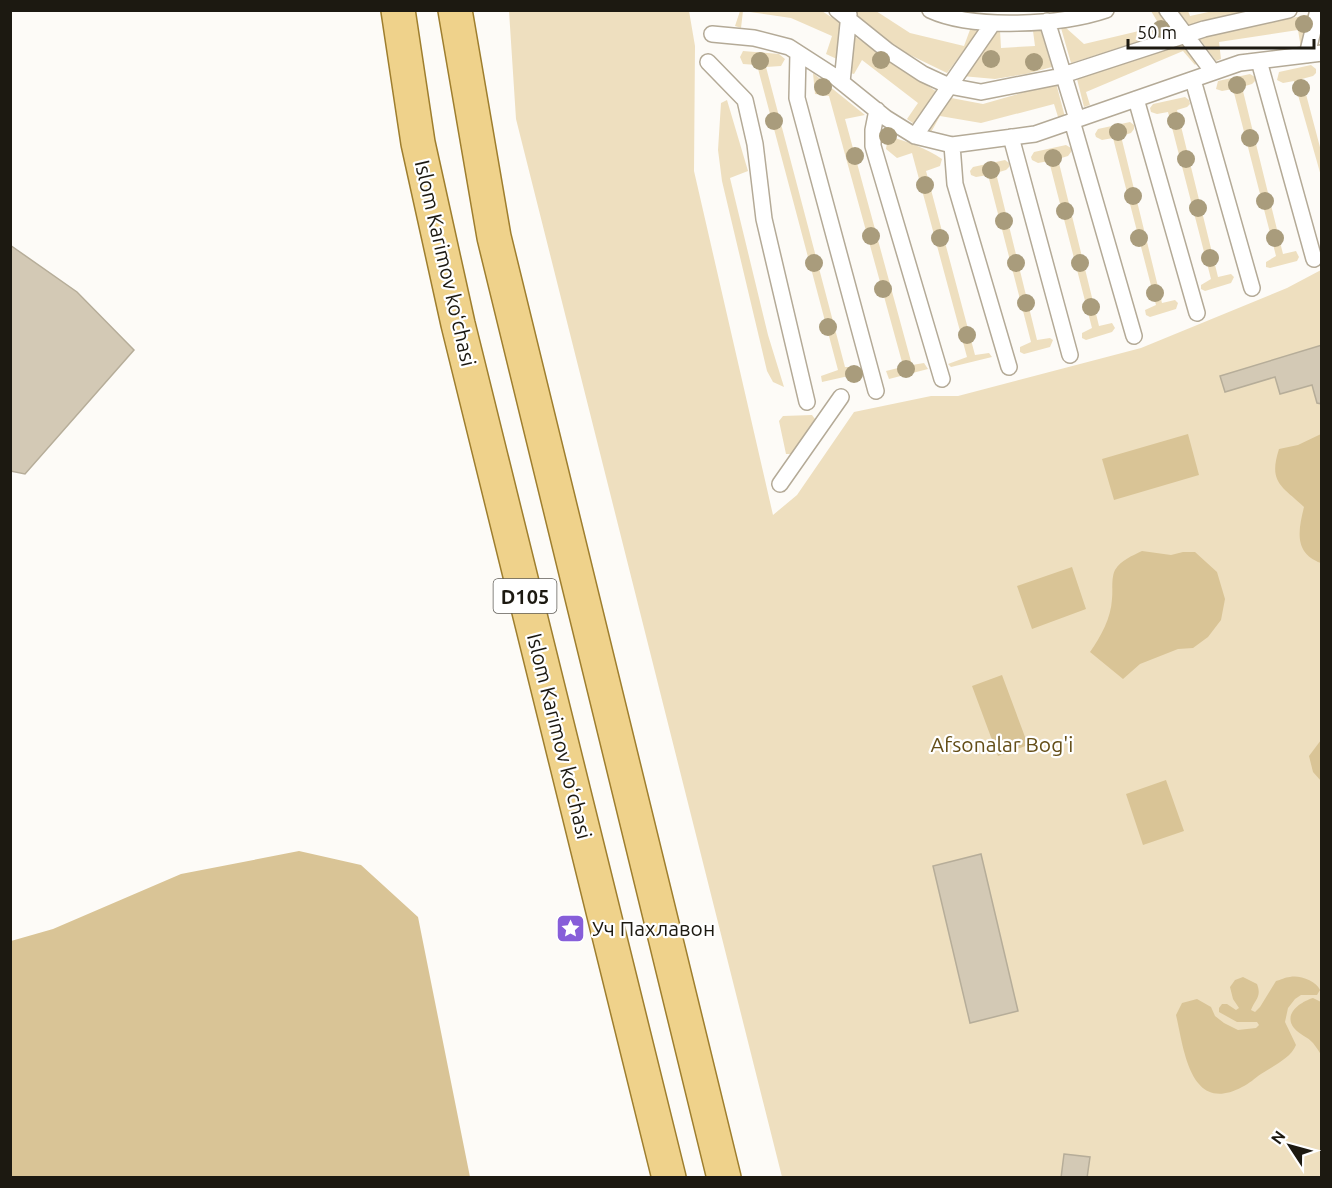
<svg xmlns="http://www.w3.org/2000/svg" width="1332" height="1188" viewBox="0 0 1332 1188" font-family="Ubuntu,sans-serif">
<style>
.green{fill:#eedfbf}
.water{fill:#d9c496}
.building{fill:#d3c9b5;stroke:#b6ad99;stroke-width:1.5}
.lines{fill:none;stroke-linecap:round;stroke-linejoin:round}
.lane-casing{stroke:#b4aa97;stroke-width:18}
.primary-casing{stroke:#9e7e2e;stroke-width:36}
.lane{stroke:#fff;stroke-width:15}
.primary{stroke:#efd28b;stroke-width:33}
.tree{fill:#a99c7c}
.labels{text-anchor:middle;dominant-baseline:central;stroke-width:4.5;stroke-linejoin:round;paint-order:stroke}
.shield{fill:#fff;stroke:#605e58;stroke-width:1.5}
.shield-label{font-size:20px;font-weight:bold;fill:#1c1911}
.street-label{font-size:21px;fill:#1c1911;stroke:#fff}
.park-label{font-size:21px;fill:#644e18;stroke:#fff}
.poi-label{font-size:21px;fill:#1c1911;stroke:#fff;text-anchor:start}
</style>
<rect width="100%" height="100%" fill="#fdfbf7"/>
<path class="green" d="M1160,10L1175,30L1071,63L1061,28L1065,27L1084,44L1160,26L1151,11Z
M509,11H689L695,46L694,171L773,515L797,495L854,412L931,396H958L1141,348L1287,288L1321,270V1177H782L516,119Z
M740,11H822L840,23L839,60L826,54L832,36L791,18L743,11L741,28L735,26Z
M855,11H876L910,33L964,46L971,27L978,32L947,73L906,53L854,16Z
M1174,11H1188L1190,16L1213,11H1245L1190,26Z
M1311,14L1301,48L1298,30L1219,42L1221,59L1216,61L1199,38Z
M993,29L1000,30L1001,48L1035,46L1033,31H1041L1052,67L1026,74L995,79L962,76Z
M854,36L937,92L914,124L907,119L918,103L862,60L854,74L850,73Z
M1184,41L1199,61L1195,65L1183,51L1086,92L1090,105L1084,107L1076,75Z
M743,51L779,54L785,59L781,66L766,67L845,367H859L862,373L822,382L821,376L838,370L757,65L743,64L740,57Z
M1311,65L1316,69V73L1313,76L1302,79L1321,151V176L1294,81L1283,83L1277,80L1279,72Z
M813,73L865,115L845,119L912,365L924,363L928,369L889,379L886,371L902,367V362L829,96L815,94Z
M1250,74L1255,77V81L1252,84L1242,87L1283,254L1296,251L1299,257L1297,261L1270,268L1266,267V262L1276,256L1233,89L1222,91L1216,89L1218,81Z
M1056,83L1065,117L1059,120L1054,104L981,123L940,116L930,134L923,128L946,97L983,104Z
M1185,97L1189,100L1190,104L1187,107L1177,110L1218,277L1231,274L1234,277L1231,283L1205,291L1201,289V285L1211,279L1168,112L1157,114L1151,112L1150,108L1153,104Z
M727,100L748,171L730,178L768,335L784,387L773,382L767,371L722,181L718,150L721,103Z
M1130,122L1134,125V129L1131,133L1121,136L1162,303L1175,300L1178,303L1176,309L1150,317L1146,315L1145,310L1156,305L1113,138L1102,140L1096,137L1095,134L1098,129Z
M888,136C906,141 926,148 942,159L940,166L926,171L975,355L989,353L992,357L951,367L948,364L967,357L912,153L897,158L886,149Z
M1066,145L1071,148V152L1068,156L1058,159L1099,326L1112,323L1115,328L1112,332L1086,340L1082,338V333L1092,328L1049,161L1038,163L1032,160L1031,157L1034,152Z
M1005,160L1009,163V167L1006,170L996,173L1037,340L1050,338L1053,340L1050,347L1024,354L1020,352V347L1031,342L988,175L976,177L971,175L970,171L973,167Z
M812,415L815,419L793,454H786L779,421L783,416Z"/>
<path class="water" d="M1188,434L1199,475L1114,500L1102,459Z
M1321,434V563C1294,553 1298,531 1304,507C1282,486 1268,483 1279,449L1298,445Z
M1142,551L1171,555L1183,552H1195L1217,572L1225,599L1221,620L1208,637L1193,648L1178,649L1140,664L1123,679L1090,652C1101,636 1111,618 1112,599C1113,590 1111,578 1115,570C1121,560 1132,556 1142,551Z
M1072,567L1086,609L1032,629L1017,586Z
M1002,675L1028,745L998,756L972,686Z
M1321,740V781L1313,772L1309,756Z
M1166,780L1184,831L1143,845L1126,794Z
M299,851L361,865L418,917L470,1177H11V941L53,929L181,874Z
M1243,977L1257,984C1262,997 1255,999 1251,1010L1255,1012L1260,1007L1276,981C1281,980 1285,977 1290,977C1300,975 1316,981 1320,990L1317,995H1301L1295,999L1288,1008L1285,1022L1296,1045C1291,1058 1273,1066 1261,1074C1255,1078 1249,1084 1242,1087C1190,1115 1184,1049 1176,1015L1182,1003L1197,999L1211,1007L1215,1016L1224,1023L1238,1030L1256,1028L1259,1025L1257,1022H1237L1219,1012V1008L1222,1004H1227L1236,1010L1239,1008L1233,999L1230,987L1235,980Z
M1313,998L1321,1002V1055C1319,1051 1316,1047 1313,1043C1308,1037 1300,1035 1294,1028C1283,1014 1300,1002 1313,998Z"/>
<path class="building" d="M10,245L77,292L134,350L25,474L10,471Z
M1322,345V404L1317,403L1312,385L1280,394L1275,377L1225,392L1220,376Z
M981,854L1018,1011L970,1023L933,866Z
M1064,1154L1090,1157L1087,1178H1061Z"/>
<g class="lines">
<defs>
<path id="lane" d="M837,10L888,51L923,74L949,86L981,92L1057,77L1204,29L1289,10
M930,10C973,30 1062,25 1106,10
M1167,10L1213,72
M1047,21L1077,119
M712,34L754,38L789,47L834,76L886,118L915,136L952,145L1035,134L1240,63L1322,53
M798,53L797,98L876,391
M1307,55L1318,10
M1259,61L1314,259
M708,62L745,100L755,144L764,219L807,402
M1193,80L1252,288
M842,82L849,14
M1136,99L1197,313
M877,110L873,130V146L942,379
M1072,121L1134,336
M915,136L993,23
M1011,137L1070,355
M952,145L955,184L1009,367
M780,484L841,397"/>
<path id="primary" d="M398,10L418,143L458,324L669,1178
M455,10L494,237L724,1178"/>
</defs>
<use href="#lane" class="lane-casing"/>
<use href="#primary" class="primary-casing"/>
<use href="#lane" class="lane"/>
<use href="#primary" class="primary"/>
</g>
<g class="tree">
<circle cx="1304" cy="24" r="9"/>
<circle cx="1161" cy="29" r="9"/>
<circle cx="991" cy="59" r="9"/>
<circle cx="881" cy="60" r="9"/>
<circle cx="760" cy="61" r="9"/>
<circle cx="1034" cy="62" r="9"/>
<circle cx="1237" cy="85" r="9"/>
<circle cx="823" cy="87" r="9"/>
<circle cx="1301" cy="88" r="9"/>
<circle cx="774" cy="121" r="9"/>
<circle cx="1176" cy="121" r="9"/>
<circle cx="1118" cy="132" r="9"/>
<circle cx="888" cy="136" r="9"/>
<circle cx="1250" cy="138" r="9"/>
<circle cx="855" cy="156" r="9"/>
<circle cx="1053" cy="158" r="9"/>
<circle cx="1186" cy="159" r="9"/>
<circle cx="991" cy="170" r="9"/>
<circle cx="925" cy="185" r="9"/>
<circle cx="1133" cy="196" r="9"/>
<circle cx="1265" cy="201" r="9"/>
<circle cx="1198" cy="208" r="9"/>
<circle cx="1065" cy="211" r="9"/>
<circle cx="1004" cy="221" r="9"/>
<circle cx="871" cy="236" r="9"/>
<circle cx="940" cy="238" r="9"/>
<circle cx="1139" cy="238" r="9"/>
<circle cx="1275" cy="238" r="9"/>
<circle cx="1210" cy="258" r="9"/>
<circle cx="814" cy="263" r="9"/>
<circle cx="1016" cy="263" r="9"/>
<circle cx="1080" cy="263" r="9"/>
<circle cx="883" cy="289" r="9"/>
<circle cx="1155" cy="293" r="9"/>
<circle cx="1026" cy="303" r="9"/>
<circle cx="1091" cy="307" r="9"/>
<circle cx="828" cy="327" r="9"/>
<circle cx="967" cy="335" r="9"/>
<circle cx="906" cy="369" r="9"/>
<circle cx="854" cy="374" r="9"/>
</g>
<defs>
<symbol id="sight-square" viewBox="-11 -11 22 22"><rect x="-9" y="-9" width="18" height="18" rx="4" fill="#875ed9" stroke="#fff"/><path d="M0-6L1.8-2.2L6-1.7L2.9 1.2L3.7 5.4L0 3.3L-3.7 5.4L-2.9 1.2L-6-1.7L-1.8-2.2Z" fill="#fff"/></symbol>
</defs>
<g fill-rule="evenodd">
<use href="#sight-square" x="554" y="912" width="33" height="33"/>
</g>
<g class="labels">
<rect class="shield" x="493.5" y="579" width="63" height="34" rx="4.5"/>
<g class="shield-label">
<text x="525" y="596">D105</text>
</g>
<g class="street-label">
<text transform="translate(446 263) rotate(77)">Islom Karimov koʻchasi</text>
<text transform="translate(560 736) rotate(76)">Islom Karimov koʻchasi</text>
</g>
<g class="park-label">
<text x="1002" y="744">Afsonalar Bog'i</text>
</g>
<g class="poi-label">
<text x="592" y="928">Уч Пахлавон</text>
</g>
</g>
<rect width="1332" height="1188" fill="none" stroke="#1c1911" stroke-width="24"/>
<g transform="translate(1290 1146) rotate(306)" stroke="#ffffff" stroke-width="4.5" paint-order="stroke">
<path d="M0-4.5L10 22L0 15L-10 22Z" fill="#1c1911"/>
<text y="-9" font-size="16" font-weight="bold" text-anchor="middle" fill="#1c1911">N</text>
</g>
<path d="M1128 39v9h186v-9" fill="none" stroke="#1c1911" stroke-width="3"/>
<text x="1137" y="39" font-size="18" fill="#1c1911" stroke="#ffffff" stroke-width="4.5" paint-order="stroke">50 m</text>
</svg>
